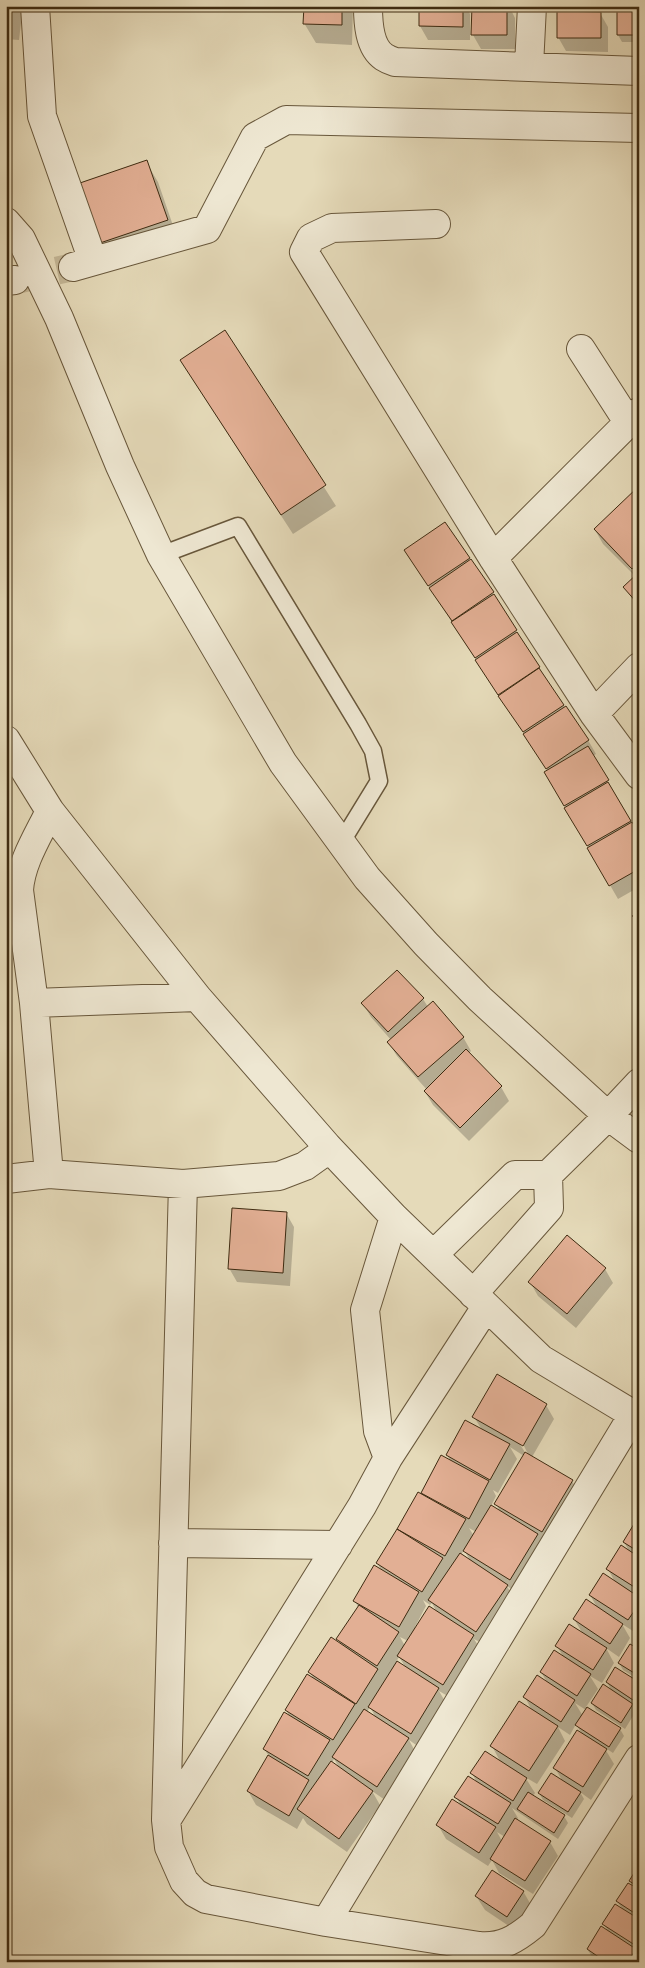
<svg xmlns="http://www.w3.org/2000/svg" width="645" height="1968" viewBox="0 0 645 1968" font-family="'Gentium Book Plus',serif">
<style>
.shadow{fill:#0003;fill-rule:evenodd}
.building{fill:#e2af94;stroke:#3e2b11}
.lines{fill:none;stroke-linecap:round;stroke-linejoin:round}
.minor-tunnel{stroke:#c4b797;stroke-width:28;stroke-dasharray:28 14;stroke-linecap:butt}
.service-casing{stroke:#68573b;stroke-width:19}
.minor-casing{stroke:#68573b;stroke-width:30}
.service{stroke:#eee7d2;stroke-width:16}
.minor{stroke:#eee7d2;stroke-width:28}
</style>
<rect width="100%" height="100%" fill="#e5dab9"/>
<filter id="stains"><feTurbulence type="fractalNoise" baseFrequency=".004" numOctaves="4"/><feColorMatrix values="0 0 0 0 .2 0 0 0 0 .09 0 0 0 0 .02 0 0 0 .5 -.17"/></filter>
<radialGradient id="worn" r=".72"><stop offset=".6" stop-color="#630" stop-opacity="0"/><stop offset="1" stop-color="#630" stop-opacity=".3"/></radialGradient>
<path class="shadow" d="M6,6H23L19,40L6,39Z
M305,6H353L352,45L316,43L304,23Z
M421,6H466L470,14V40H428L420,26Z
M473,6H512V12L515,18V49H481L473,35Z
M576,6H603V9L577,8Z
M639,8V42H622L618,35Z
M600,13L608,27V52L566,51L558,37Z
M146,162L158,182L178,240L110,263L99,243Z
M225,332L336,506L293,534L193,380Z
M639,487V608L624,587L637,575L630,562L628,564L634,575L603,544L595,530Z
M445,524L492,593L547,681L588,740L596,754L593,756L639,835V887L618,899L545,772L548,771L406,551Z
M397,971L423,999L428,1007L463,1037L471,1051L468,1054L501,1087L509,1101L469,1141L433,1105L425,1092L427,1090L397,1056L388,1042L391,1040L371,1017L363,1004Z
M286,1213L294,1227L290,1286L237,1282L229,1268Z
M605,1269L613,1283L576,1328L538,1296L530,1282Z
M546,1405L554,1419L532,1457L572,1481L580,1495L550,1545L540,1539L545,1549L519,1594L507,1586L515,1600L485,1645L474,1639L481,1650L451,1698L439,1691L446,1703L419,1747L409,1740L416,1753L385,1800L372,1791L380,1805L347,1852L307,1824L303,1818L297,1829L256,1805L248,1791L269,1756L264,1749L290,1717L286,1710L314,1680L310,1672L342,1646L338,1639L358,1607L355,1601L382,1571L377,1563L419,1494L421,1495L442,1457L451,1462L447,1455L482,1430L474,1417ZM521,1440L528,1454H526L518,1441ZM510,1447L524,1456L496,1504L501,1513L491,1506L496,1496L493,1490L498,1493L517,1459ZM469,1528L476,1532L474,1536ZM464,1550L471,1562L461,1555ZM423,1600L430,1605L432,1603L437,1613L416,1628L415,1627L426,1606ZM400,1637L408,1641L405,1646ZM399,1657L406,1668L396,1662ZM370,1707L376,1718L367,1712ZM334,1759L340,1769L332,1763Z
M639,1522V1630L636,1633L622,1624L630,1638L619,1657L606,1648L614,1663L602,1683L590,1676L598,1689L586,1707L620,1729L624,1736L613,1753L604,1747L614,1764L591,1800L580,1792L584,1799L572,1818L543,1800L539,1793L563,1782L555,1768L582,1734L576,1724L570,1735L558,1727L565,1741L537,1784L525,1777L535,1793L533,1796L564,1816L568,1823L558,1839L512,1808L518,1818L517,1820L550,1842L558,1856L533,1894L499,1873L492,1860L488,1866L446,1839L438,1825L462,1807L456,1797L477,1783L472,1773L501,1763L492,1746L532,1711L525,1697L548,1684L541,1672L564,1658L557,1646L583,1634L574,1619L598,1609L590,1595L616,1584L608,1569L630,1553L624,1542ZM575,1703L586,1710L583,1716ZM497,1832L505,1837L502,1841Z
M639,1650V1680L623,1670L619,1663Z
M607,1682L639,1683V1707L631,1702L636,1711L625,1729L596,1710L592,1703L612,1692Z
M639,1867V1962H595L588,1950L609,1933L604,1924L623,1910L617,1901L635,1888L630,1881Z
M523,1891L531,1905L515,1930L485,1910L476,1896Z"/>
<path class="building" d="M6,6H10L8,21H6Z
M304,6H342V25L303,24Z
M419,6H463V27L419,26Z
M472,6H507V35H471Z
M617,7H639V35H617Z
M557,11L601,12V38H557Z
M147,160L168,220L97,244L77,184Z
M225,330L326,485L281,515L180,360Z
M639,486V562L632,569L594,529Z
M445,522L470,558L428,586L404,550Z
M471,559L494,592L452,621L429,588Z
M639,572V605L623,587Z
M494,594L517,630L475,658L451,622Z
M517,632L540,667L498,695L475,660Z
M539,668L564,705L523,732L498,696Z
M566,706L589,740L546,769L523,734Z
M588,746L609,780L564,806L544,772Z
M608,782L631,821L587,846L564,808Z
M632,822L639,833V869L609,886L587,848Z
M639,909V923L632,916Z
M397,970L424,998L388,1032L361,1003Z
M433,1001L464,1037L418,1077L387,1042Z
M466,1049L502,1086L460,1128L424,1091Z
M232,1208L287,1212L283,1273L228,1269Z
M567,1235L606,1268L567,1314L528,1282Z
M497,1374L547,1404L523,1446L472,1417Z
M465,1420L510,1444L490,1480L446,1455Z
M525,1452L573,1480L542,1532L494,1504Z
M441,1455L489,1481L469,1519L421,1493Z
M418,1492L466,1519L445,1556L397,1529Z
M491,1505L538,1534L510,1580L463,1551Z
M637,1519L639,1520V1552L623,1542Z
M397,1529L443,1558L422,1592L376,1563Z
M621,1545L639,1557V1590L606,1569Z
M460,1553L508,1585L476,1632L428,1600Z
M374,1565L419,1592L399,1627L353,1601Z
M603,1573L639,1597V1604L628,1620L589,1595Z
M586,1599L623,1624L610,1644L573,1619Z
M359,1605L399,1632L377,1666L336,1639Z
M429,1606L474,1635L443,1685L397,1656Z
M569,1624L607,1648L593,1670L555,1646Z
M331,1637L378,1669L356,1704L308,1672Z
M630,1644L639,1649V1676L618,1663Z
M554,1650L591,1674L577,1696L540,1672Z
M397,1661L439,1688L411,1734L368,1707Z
M615,1667L639,1682V1698L636,1702L606,1682Z
M307,1674L355,1704L333,1740L285,1710Z
M537,1675L575,1700L561,1722L523,1697Z
M603,1684L633,1704L621,1723L591,1703Z
M519,1701L558,1726L529,1771L490,1746Z
M587,1707L621,1728L609,1747L575,1725Z
M364,1709L409,1738L377,1787L332,1757Z
M284,1712L330,1740L308,1776L263,1749Z
M577,1730L607,1749L583,1787L553,1768Z
M485,1751L527,1778L513,1801L470,1773Z
M268,1755L309,1780L289,1816L247,1791Z
M331,1761L373,1791L339,1839L297,1809Z
M551,1773L581,1792L568,1812L538,1793Z
M468,1776L511,1803L498,1824L454,1797Z
M528,1792L565,1815L554,1833L517,1809Z
M452,1799L496,1827L479,1853L436,1825Z
M515,1818L551,1841L525,1881L490,1859Z
M639,1865V1887L629,1881Z
M492,1870L524,1891L507,1917L475,1896Z
M628,1883L639,1889V1916L616,1901Z
M615,1904L639,1919L638,1947L602,1924Z
M601,1926L636,1949L628,1962H606L587,1949Z"/>
<g class="lines">
<path class="minor-tunnel" d="M16,280L73,267"/>
<defs>
<path id="service" d="M161,555L238,526L358,724L373,751L379,781L341,843"/>
<path id="minor" d="M35,6L42,116L93,261
M368,6C368,22 369,47 384,57C387,59 392,61 395,62L639,71
M529,66L532,6
M6,222L21,239L59,318L120,466L161,555L283,763L367,878L426,944L480,999L608,1116L639,1139
M436,224L332,228L311,238L304,252L493,558L594,714L639,775
M73,267L207,229L255,137L286,120L639,128
M6,281L15,280
M581,349L628,422
M493,558L639,412
M594,714L639,667
M6,740L50,811L197,997L327,1146L394,1217L541,1359L639,1418
M34,1003L197,997
M49,1174L34,1003L19,890C21,862 38,836 50,811
M6,1179L49,1174L183,1184L279,1176L305,1166L319,1156L327,1146
M183,1184L166,1820L169,1847L184,1881L195,1893L206,1899L326,1922L479,1946C502,1948 516,1939 533,1925L639,1759
M434,1254L515,1175H548L608,1116L639,1083
M473,1294L549,1208L548,1175
M388,1458L378,1431L365,1310L394,1217
M173,1543L338,1545
M167,1819L362,1506L388,1458L486,1307
M326,1922L633,1415"/>
</defs>
<use href="#service" class="service-casing"/>
<use href="#minor" class="minor-casing"/>
<use href="#service" class="service"/>
<use href="#minor" class="minor"/>
</g>
<rect width="645" height="1968" fill="none" stroke="#e5dab9" stroke-width="25"/>
<rect x="8" y="8" width="630" height="1953" fill="none" stroke="#3e2b11" stroke-width="2.5"/>
<rect x="12" y="12" width="620" height="1943" fill="none" stroke="#3e2b11"/>
<rect width="100%" height="100%" filter="url(#stains)"/>
<rect width="100%" height="100%" fill="url(#worn)"/>
</svg>
